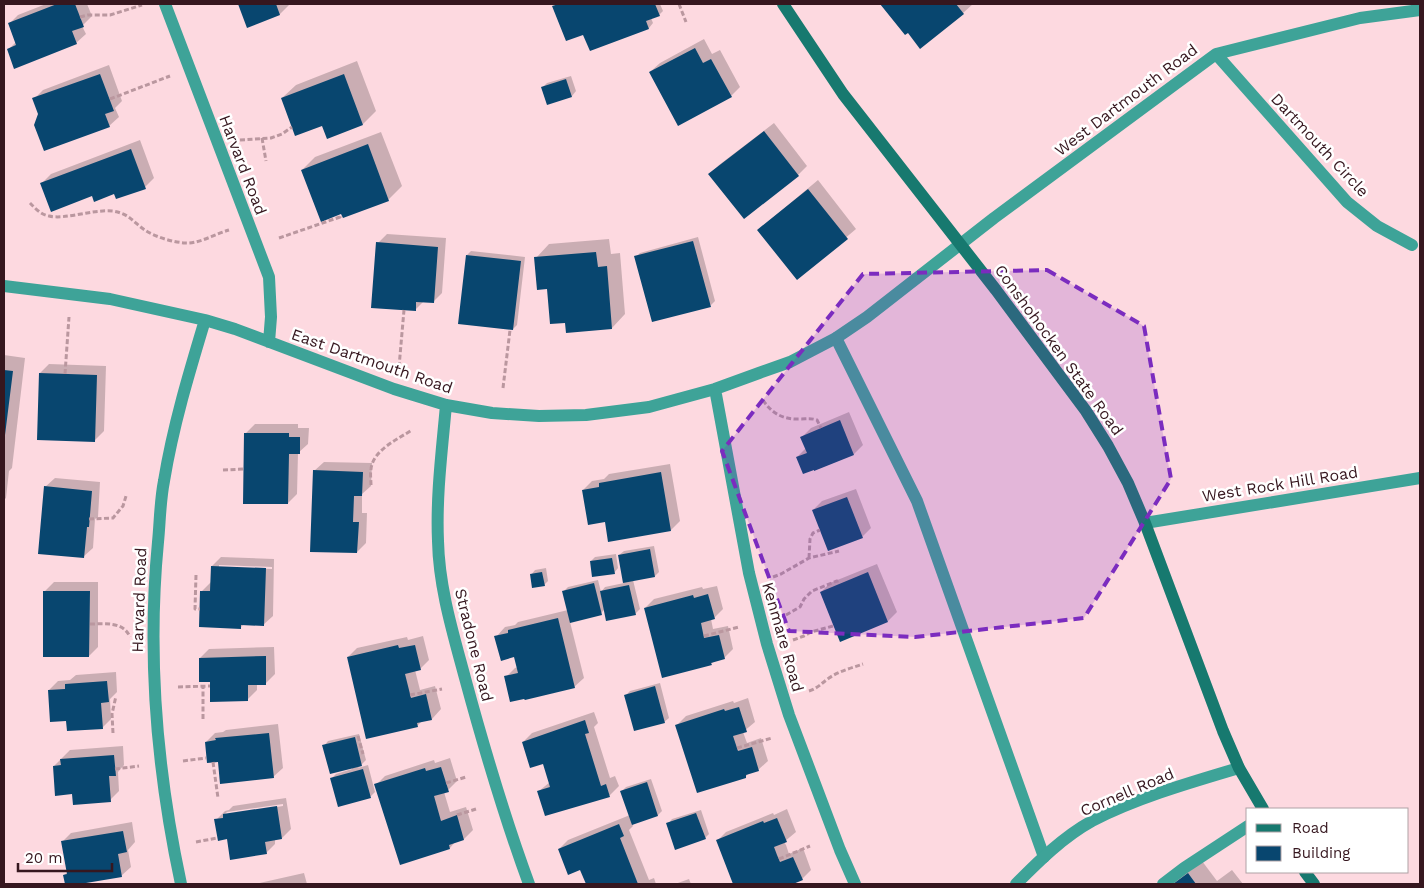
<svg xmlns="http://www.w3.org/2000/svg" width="1424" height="888" viewBox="0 0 1424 888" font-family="'Work Sans',sans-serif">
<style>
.shadow{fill:#0003;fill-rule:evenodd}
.building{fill:#08466f}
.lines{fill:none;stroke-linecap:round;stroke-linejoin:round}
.path{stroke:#ba979f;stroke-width:3;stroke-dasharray:5 2.5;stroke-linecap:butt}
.lane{stroke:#3ea398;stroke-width:12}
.street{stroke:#3ea398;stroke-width:12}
.secondary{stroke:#17796f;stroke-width:12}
.marked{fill:#7b2cbf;fill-opacity:0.2;stroke:#7b2cbf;stroke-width:4;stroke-dasharray:10 6;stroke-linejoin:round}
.labels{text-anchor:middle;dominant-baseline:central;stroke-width:5;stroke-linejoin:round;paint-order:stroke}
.street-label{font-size:16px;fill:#36171f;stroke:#fff}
</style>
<rect width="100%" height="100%" fill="#fdd9e0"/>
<path class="shadow" d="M46,4H87L92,16L82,26L86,34L76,43L8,50L16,42L9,24L18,15Z
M239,4H288L289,5L280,14L248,26Z
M557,4H660L663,11L659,15L651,18L653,23L649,28L591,50L584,33L554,7Z
M881,4H973L963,13L908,31L905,33Z
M704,39L712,54L720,50L740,87L731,96L650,72L660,63Z
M357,61L376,111L363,124H322L282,98L296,85Z
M109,65L122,101L115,108L119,117L109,126L40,114L34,99L43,90Z
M571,76L576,91L572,96L548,103L543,87L547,83Z
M774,123L807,166L798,175L744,217L710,174L719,165Z
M381,132L402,186L388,200L302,170L315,157Z
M140,140L154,178L145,187L93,195L42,183L51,174Z
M818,180L856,229L797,279L758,230Z
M387,234L446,238L442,293L433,302L424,301L415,310L378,243Z
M698,237L715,301L711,305L636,257L640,253Z
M609,239L611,254L620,253L625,314L612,328L566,322L536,258L549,244Z
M471,251L525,257L517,325L513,329L467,255Z
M4,355L25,358L12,468L9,471L6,498L4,500Z
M49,364L106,366L104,431L94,441L40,373Z
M849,412L863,445L854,454L815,470L797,457L806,448L802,437L811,428Z
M255,424H298V428H309L308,444L298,453L297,494L288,503L246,433Z
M324,462L372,463L371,486L362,494V513H367L366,543L357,552L314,471Z
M670,464L680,521L671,530L606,520L583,490L592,481L604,479L609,474Z
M55,478L100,482L98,517L95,519L93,548L83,557L45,487Z
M856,489L871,528L862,537L813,510L822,501Z
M654,546L659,572L655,576L633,580L640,609L635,614L605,609L601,613L570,622L584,678L574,687L506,677L515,668L518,667L515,656L496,637L505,627L515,625L518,622L568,610L564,591L568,587L598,580L601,592L605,587L624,583L619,555L624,551Z
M616,554L618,568L614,573L591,561L595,557Z
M221,557L274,559L273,616L263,625L244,624L240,628L202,591L211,582L212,566ZM219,565L272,567V569L219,567Z
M877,564L897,612L888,621L821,592L830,583Z
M546,568L548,581L544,585L531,575L535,570Z
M54,582H98V647L89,656L45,591Z
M717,586L723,609L714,618L711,619L713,629L728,626L733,649L724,658L715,660L711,664L645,608L654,599L702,587L703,589Z
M423,636L429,660L420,669L415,670L420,690L435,686L441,709L432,719L422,721L417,726L348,657L357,648L407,637L408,640Z
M274,647L275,674L266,683L257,684V690L248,699L211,680L200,658L209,649Z
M116,672L117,692L110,699L111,719L102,728L67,719L49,690L58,681L70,680L76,675Z
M660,683L669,718L664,722L625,696L630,691Z
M748,698L755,722L743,732L747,743L761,738L768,761L758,770L749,773L746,776L677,725L686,716L733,701L734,703Z
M594,712L598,723L594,727L610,778L615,776L619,786L610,795L546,814L539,791L550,782L544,763L523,742L532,733Z
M278,724L283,768L273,777L219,761L206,742L215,733L223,732L226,730Z
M359,734L366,760L358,768L368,765L375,792L371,796L339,805L332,778L336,774L352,769V767L324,746L328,741Z
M123,746L124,765L118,772L119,791L110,800L73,793L54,766L70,750Z
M450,758L457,781L448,790L444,792L450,812L466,807L473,830L464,839L455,842L450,848L376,785L385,776L434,760L435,763Z
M651,779L662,811L658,815L632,824L633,826L629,830L649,880L654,878L656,884H587L581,869L559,849L568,840L630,815L622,791L626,787Z
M286,798L291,829L282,838L275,839V844L266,853L228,838L216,820L225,811L229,810L233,806ZM283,804V806L224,815L227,812Z
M787,809L796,832L784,842L786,845L789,854L803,848L811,870L802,879L792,884H735L717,841L726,832L773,813L774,815Z
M701,810L709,834L705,838L668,824L672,819Z
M132,822L135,842L128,850L131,867L121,876L66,884L64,875L68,872L62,842L71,833Z
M1202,861L1217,881L1232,870L1243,884H1172Z
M304,873L307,884H255Z
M689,879L691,884H675Z"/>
<path class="building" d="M57,4H75L84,27L72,31L77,44L14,69L7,49L16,45L8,23Z
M238,4H276L280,15L247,28Z
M559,4H655L660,16L646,21L649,29L590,51L583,35L566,41L552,6Z
M880,4H956L964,14L920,49L908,33L905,35Z
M695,48L703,63L711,59L732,97L678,126L649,72Z
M100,74L114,111L105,114L110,127L44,151L34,125L38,114L32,98Z
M344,74L363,125L327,139L322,126L295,136L281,98Z
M566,79L572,97L547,105L541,87Z
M764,131L799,176L744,219L708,174Z
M368,144L389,201L343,218L341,214L321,222L301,170Z
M131,149L146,189L116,199L114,194L94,202L92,196L51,212L40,183Z
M808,189L848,239L797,280L757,230Z
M693,241L711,307L652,322L634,256Z
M376,242L438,247L434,303L416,302V311L371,308Z
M596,252L598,267L607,266L612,329L566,333L565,323L550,324L547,289L537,290L534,257Z
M466,255L521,261L513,330L458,324Z
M4,370L13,371L5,435H4Z
M39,373L97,375L95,442L37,440Z
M840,420L854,455L814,471V470L803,474L796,457L807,453L800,437Z
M244,433H289V437H300V454H289L288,504H243Z
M313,470L363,472L362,496H354L353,522H359L357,553L310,552Z
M661,472L671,531L608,542L605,522L588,525L582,490L599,487V483Z
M44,486L92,491L89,527H87L84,558L38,554Z
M847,497L863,538L828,551L812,510Z
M650,549L655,577L623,583L618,555Z
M612,558L615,574L592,577L590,561Z
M211,566L266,568L264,626L241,625V629L199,627L200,591H210Z
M542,572L545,586L532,588L530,574Z
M868,572L888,622L840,642L820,592Z
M594,583L602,615L570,623L562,591Z
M629,585L636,615L606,621L600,591Z
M43,591H90L89,657H43Z
M708,594L715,619L701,623L704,638L719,635L725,659L711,663L712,665L662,678L644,608L693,595L694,598Z
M558,618L575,688L525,700L524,699L510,702L504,676L518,673L514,657L501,661L494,636L508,633V630Z
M398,645L399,648L415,645L421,670L405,674L411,698L426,694L432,720L417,723L418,727L366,739L347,657Z
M266,656V685H248V701L210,702V682H199V658Z
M107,681L109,702L101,703L103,729L67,731L66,721L50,722L48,690L65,689V684Z
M655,686L665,723L634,731L624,695Z
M739,707L747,732L733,736L738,751L752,747L759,771L746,775V778L697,793L675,725L724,709L725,711Z
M585,720L589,733L585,734L601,786L606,784L610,797L545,816L537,791L550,787L543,764L530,768L522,742Z
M269,733L274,778L220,784L218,762L207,763L205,742L216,740L215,738Z
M355,737L362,766L330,774L322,745Z
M114,755L116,776H109L111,802L73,805L72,794L55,796L53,766L61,765L60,759Z
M441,767L449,792L434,796L441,821L457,815L464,840L449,845L450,849L400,865L374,784L425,768L426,771Z
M363,769L371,798L338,807L330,778Z
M647,782L658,816L632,825L620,791Z
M277,806L282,839L265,842L267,854L230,860L227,839L218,841L214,819L223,818V814Z
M696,813L706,839L675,850L666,823Z
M777,818L787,842L774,847L777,855L780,862L793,857L803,880L793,884H733L716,840L763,821L764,823Z
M619,824L624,836L620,838L638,884H586L580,870L568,875L558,849Z
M123,831L127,852L118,854L122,877L80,884H65L63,875L67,874L61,841Z
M1188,873L1196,884H1173Z"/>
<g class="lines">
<path class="path" d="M679,4L686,22
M80,17L88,15H110L142,5
M110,99L170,76
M262,138L266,161
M240,140L271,138L282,134L292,127
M30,203C35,208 41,215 49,216C65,220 93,209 113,211C131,214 134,224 148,232C159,238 173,242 185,243C199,244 215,234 229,230
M279,238L340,217L339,215
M399,367L404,310
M65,374L69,317
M503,388L510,330
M763,400C772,414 784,420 801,419C807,419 811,418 817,420L821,428
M223,470L244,469
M371,485C371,480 370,474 371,469C373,450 398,439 412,430
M89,519L113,518L123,506L126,496
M809,558L810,539L813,533L820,530
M196,575L195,609H200
M773,577L781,574L809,558L839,551
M786,615L800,607L804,599L812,591L837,581L838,584
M90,624C105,624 123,621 130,637
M704,636L739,627
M793,640L804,636L811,632L833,626
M178,687L210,686
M809,691C818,688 822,683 829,678C839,671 852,668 863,664
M410,695L442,689
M203,719V687
M113,733L112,714L116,696
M358,736L363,754
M737,748L772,738
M183,761L206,758
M213,762L218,798
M115,769L139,766
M446,783L466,777
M457,815L476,809
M196,842L217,838
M779,859L810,846"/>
<path class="lane" d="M836,338L917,501L1044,857
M1163,884L1184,868L1248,826"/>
<path class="street" d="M165,4L269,277L271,317L269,342
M1216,54L1347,202L1377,226L1412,245
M4,286L110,299L205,320L235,329L394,389L446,405L492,413L539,416L586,415L649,407L715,389L759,373L790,362L836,338L867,317L994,218L1216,54L1360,18L1420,10
M715,389L749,573L767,644L789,715L840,850L855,884
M446,405C442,450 436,496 438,541C439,588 453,633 465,678C484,748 504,816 529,884
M1145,523L1420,478
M181,884C157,772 147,656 158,542C160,522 160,501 164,481C173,426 189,373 205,320
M1016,884C1039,861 1063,837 1092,821C1136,798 1192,782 1239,768"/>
<path class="secondary" d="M783,4L843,94L996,290L1086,411L1108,446L1128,483L1145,523L1223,731L1239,768L1263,809
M1305,872L1314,884"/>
</g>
<path class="marked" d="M1047,270L1144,326L1171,479L1084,618L915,637L789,631L722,451L863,274Z"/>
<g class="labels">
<g class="street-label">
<text transform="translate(1126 100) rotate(-37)">West Dartmouth Road</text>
<text transform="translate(1320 145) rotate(47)">Dartmouth Circle</text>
<text transform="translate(243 165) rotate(69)">Harvard Road</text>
<text transform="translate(1059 350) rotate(54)">Conshohocken State Road</text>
<text transform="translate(372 361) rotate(19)">East Dartmouth Road</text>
<text transform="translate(1280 484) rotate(-9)">West Rock Hill Road</text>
<text transform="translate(139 600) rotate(-88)">Harvard Road</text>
<text transform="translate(783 637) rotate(74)">Kenmare Road</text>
<text transform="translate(474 645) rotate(76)">Stradone Road</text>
<text transform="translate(1127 792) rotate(-23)">Cornell Road</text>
</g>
</g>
<rect width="1424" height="888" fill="none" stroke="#36171f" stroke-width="10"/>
<rect x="1246" y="808" width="162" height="65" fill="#ffffff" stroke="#afa2a5"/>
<rect x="1256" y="824" width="25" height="8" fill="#17796f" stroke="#afa2a5"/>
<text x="1292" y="833" font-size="15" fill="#36171f">Road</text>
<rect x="1256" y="846" width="25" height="15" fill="#08466f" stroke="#afa2a5"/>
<text x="1292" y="858" font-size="15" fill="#36171f">Building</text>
<path d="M18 863v8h94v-8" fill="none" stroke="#36171f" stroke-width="2.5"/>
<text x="25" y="863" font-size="15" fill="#36171f" stroke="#ffffff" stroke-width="4" paint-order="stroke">20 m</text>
</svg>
